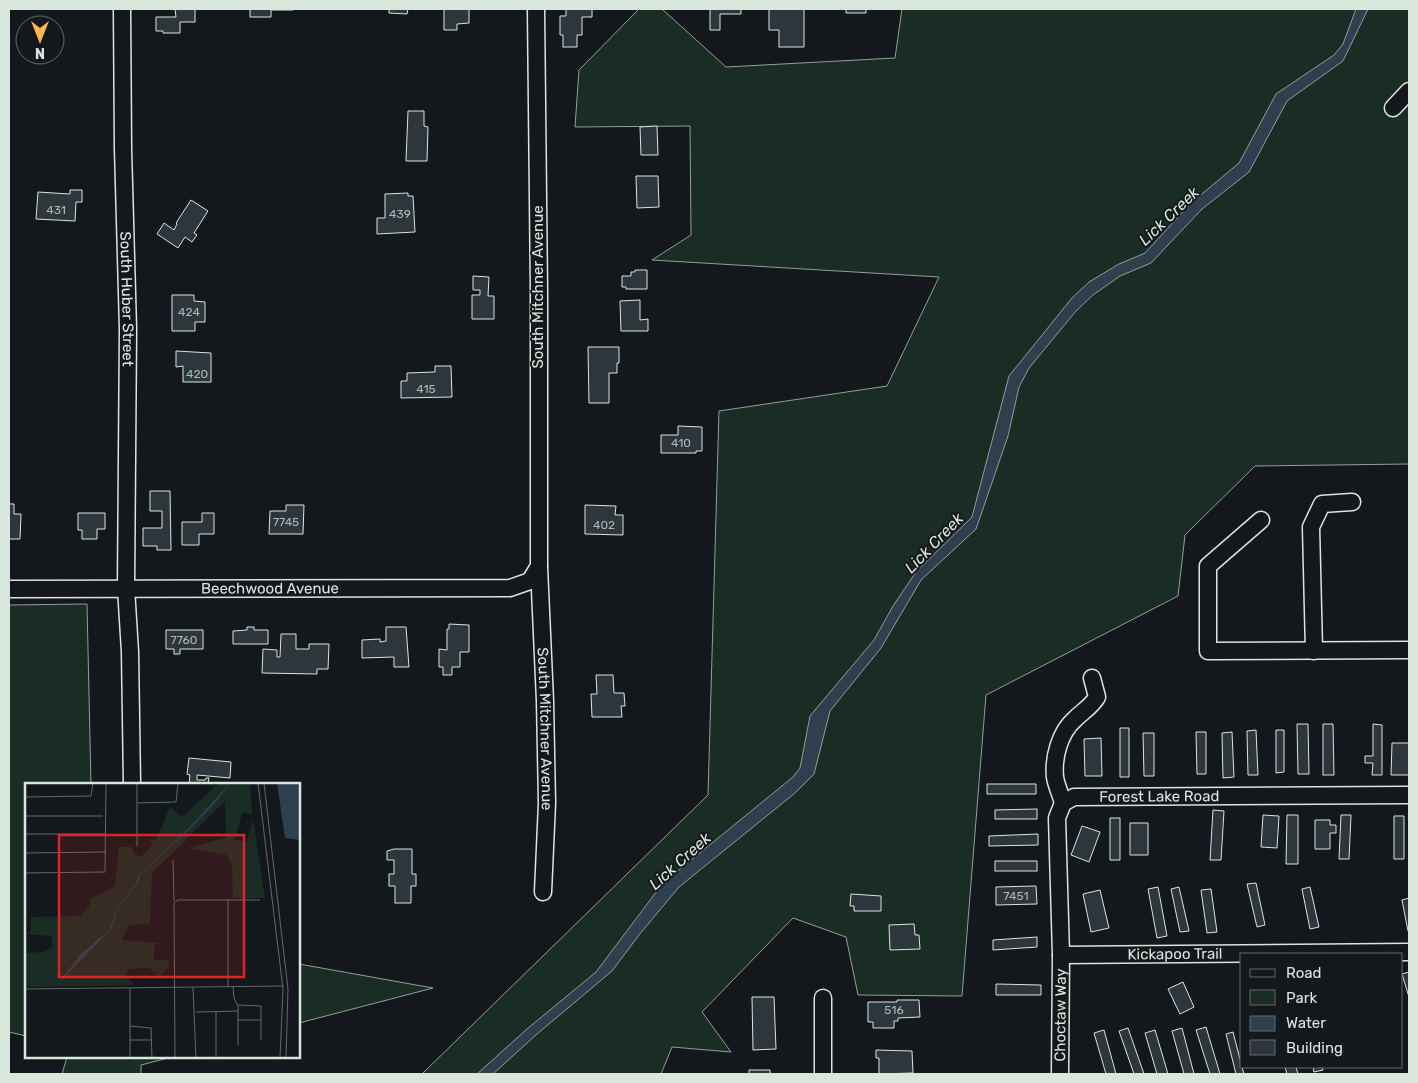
<svg xmlns="http://www.w3.org/2000/svg" width="1418" height="1083" viewBox="0 0 1418 1083" font-family="Rubik,sans-serif">
<style>
.green{fill:#1a2d24;stroke:#939e99}
.water{fill:#2f3f4d;stroke:#939e99}
.building{fill:#2c363c;stroke:#d8e6dc}
.lines{fill:none;stroke-linecap:round;stroke-linejoin:round}
.minor-casing{stroke:#d8e6dc;stroke-width:19}
.minor{stroke:#14181c;stroke-width:16}
.labels{text-anchor:middle;dominant-baseline:central;stroke-width:4;stroke-linejoin:round;paint-order:stroke}
.number-label{font-size:12px;fill:#adbab4}
.street-label{font-size:15px;fill:#d8e6dc;stroke:#14181c}
.water-label{font-size:16px;font-style:italic;fill:#d8e6dc;stroke:#14181c}
.inset-road{fill:none;stroke:#626a69;stroke-width:1}
.view{fill:#d62828;fill-opacity:0.15;stroke:#d62828;stroke-width:2.5}
.inset-edge{fill:none;stroke:#d8e6dc;stroke-width:2.5}
</style>
<rect width="100%" height="100%" fill="#14181c"/>
<path class="green" d="M639,9H662L726,67L895,58L902,9H1409V464L1255,466L1185,535L1178,596L986,695L962,996L858,995L846,937L793,918L702,1012L731,1052L672,1047L661,1074H422L708,795L719,411L887,386L939,277L652,260L691,235L690,126L575,127L579,70Z
M87,604L91,784H26V1036L9,1032V605Z
M299,964L433,988L299,1023Z
M67,1057H172L141,1065V1074H62Z"/>
<path class="water" d="M1356,9H1368L1343,61L1287,101L1249,172L1202,209L1151,263L1120,276L1093,295L1076,311L1029,368L1019,387L1008,436L976,529L921,580L881,648L830,711L814,774L795,793L679,887L639,935L612,971L537,1034L493,1074H477L527,1029L596,972L663,883L793,777L800,768L810,716L874,640L893,606L916,572L972,517L1009,376L1072,298L1089,282L1119,264L1145,253L1190,204L1239,163L1276,94L1334,55L1343,44Z"/>
<path class="building" d="M175,9H195V22H180V33H163V31H156V17H176Z
M250,9H293V10H271V17H250Z
M389,9H408L407,14L389,13Z
M444,9H469V23L457,24V30H444Z
M566,9H592V17H582V35H577V47H563V35H560V16H566Z
M710,9H741V14H720V30H710Z
M769,9H804V47H779V30H769Z
M846,9H866V13H846Z
M408,111H424V126L428,127L427,161H406Z
M657,126L658,155H641L640,127Z
M636,176H658L659,207L637,208Z
M70,190H82V202H76L75,221L36,219L38,192L70,194Z
M408,193V196H413L415,232L377,234V218H385V194Z
M191,200L208,211L194,233L197,235L192,242L185,237L178,248L157,234L164,223L174,230L177,224L176,223Z
M635,270H647V289H626V287H622V276H631V272H635Z
M473,276L489,277L488,296H494V319H472V295H480V290H473Z
M172,295H194V301L205,302V322H195V331H172Z
M640,300V320L648,319V331H621L620,301Z
M588,347H619V363H617V373H609V403H589Z
M176,351L211,353V382H183V366L176,367Z
M435,366H451L452,397L401,398V381H407V373L435,372Z
M678,426L702,427V451H696V453H661V435H678Z
M150,491H170L171,550H157V546H143V528H162V511H150Z
M9,504H14V514H21L20,539H9Z
M286,505H304L303,534H269L270,511H286Z
M585,505L616,506L615,515H623V535L585,534Z
M78,513H105V529H97V539H82V530H78Z
M202,513H214V534H199V545H182V522H202Z
M449,624L469,625V652H460V667H452V675H443V667H439V649L447,650V629H449Z
M247,627H254V630H268V644H233V631L247,630Z
M386,627H406L409,667H394V657L362,658V640L380,639V642L386,641Z
M166,630H203V649H180V654H174V649H166Z
M281,634H296V649H309V644H329L328,669H317V674L262,673L263,649L277,650V657H280Z
M596,675H613L614,693H624L625,706H621L622,717H592L591,694H597Z
M1297,724H1308L1309,774H1298Z
M1323,724H1333L1334,775H1323Z
M1373,724L1382,725V775H1372L1373,763H1365V756H1373Z
M1120,728H1129V777H1120Z
M1256,730L1258,775H1248L1247,731Z
M1276,730H1284V772L1276,773Z
M1196,732H1206V774H1197Z
M1232,732L1234,777L1223,778L1222,733Z
M1143,733H1154V776H1144Z
M1101,738L1102,776H1085L1084,739Z
M1392,743H1409V775H1391Z
M189,758L231,762L230,778L197,775V780H205L206,778H209L208,784H189L190,775L187,774Z
M987,784H1036V794H987Z
M1037,809V819H995V810Z
M1213,810L1224,811L1221,860H1210Z
M1263,815L1279,816L1277,848L1261,847Z
M1287,815H1298V864H1286Z
M1341,815H1351L1349,859H1339Z
M1394,816H1404V859H1394Z
M1110,818H1120V860H1110Z
M1315,820H1330V825H1336V833H1330V849H1315Z
M1130,823H1148V855H1130Z
M1082,826L1100,832L1089,862L1071,855Z
M1038,834V845L989,846V836Z
M394,849H412V874H416V886H411V903H395V886H389V874H394V860H387V851Z
M995,861H1037V871H995Z
M1256,883L1265,925L1257,927L1247,884Z
M1036,886L1037,904L996,905V887Z
M1158,887L1167,936L1157,938L1148,889Z
M1179,887L1189,931L1180,932L1171,889Z
M1310,887L1319,927L1310,929L1302,889Z
M1211,889L1217,932L1207,933L1201,890Z
M1100,890L1109,928L1091,932L1083,894Z
M851,894L881,896V911H854V906H850Z
M1409,898V931H1408L1402,900Z
M914,924L915,935H919L920,949L890,950L889,925Z
M1037,937V947L993,950V940Z
M1409,972V997L1402,974Z
M1183,982L1194,1007L1180,1014L1168,989Z
M996,984L1041,985V995H996Z
M752,997H774L776,1049L753,1050Z
M897,1000H919L920,1017L898,1018V1021H894V1028H873V1022H868V1002H897Z
M1206,1027L1220,1074H1210L1196,1030Z
M1128,1028L1144,1074H1134L1119,1031Z
M1182,1028L1194,1074H1184L1172,1031Z
M1104,1030L1116,1074H1106L1094,1033Z
M1155,1030L1168,1074H1157L1145,1033Z
M1233,1032L1242,1067L1244,1074H1236L1226,1034Z
M876,1050L912,1051L913,1073L879,1074V1058H876Z
M1285,1067H1296L1298,1074H1287Z
M1313,1067H1322L1323,1070L1314,1072Z
M749,1070H770V1074H749Z"/>
<g class="lines">
<defs>
<g id="minor">
<path id="s1" d="M122,9L123,149L128,329L126,588L130,652L132,784"/>
<path d="M1393,108L1409,91"/>
<path d="M1261,520L1208,566V651L1409,650"/>
<path id="s2" d="M539,567L545,701L547,803L543,892"/>
<path id="s3" d="M9,589L510,588L530,581L539,566V293L536,9"/>
<path d="M1314,651L1311,527L1322,504L1352,502"/>
<path d="M1063,803C1061,795 1056,785 1055,777C1053,757 1060,732 1075,719C1083,711 1091,707 1097,697L1092,678"/>
<path id="s4" d="M1061,955L1409,952"/>
<path d="M823,1074V998"/>
<path id="s5" d="M1060,1074L1061,955L1057,818L1063,803L1074,797L1409,795"/>
</g>
</defs>
<use href="#minor" class="minor-casing"/>
<use href="#minor" class="minor"/>
</g>
<g class="labels">
<g class="number-label">
<text x="56" y="210">431</text>
<text x="400" y="214">439</text>
<text x="189" y="312">424</text>
<text x="197" y="374">420</text>
<text x="426" y="389">415</text>
<text x="681" y="443">410</text>
<text x="286" y="522">7745</text>
<text x="604" y="525">402</text>
<text x="184" y="640">7760</text>
<text x="1016" y="896">7451</text>
<text x="894" y="1010">516</text>
</g>
<g class="street-label">
<text transform="translate(538 287) rotate(-90)">South Mitchner Avenue</text>
<text stroke="none"><textPath href="#s1" startOffset="290">South Huber Street</textPath></text>
<text stroke="none"><textPath href="#s3" startOffset="261">Beechwood Avenue</textPath></text>
<text stroke="none"><textPath href="#s2" startOffset="162">South Mitchner Avenue</textPath></text>
<text stroke="none"><textPath href="#s5" startOffset="370">Forest Lake Road</textPath></text>
<text stroke="none"><textPath href="#s4" startOffset="114">Kickapoo Trail</textPath></text>
<text stroke="none"><textPath href="#s5" startOffset="59">Choctaw Way</textPath></text>
</g>
<g class="water-label">
<text transform="translate(1169 216) rotate(-44)">Lick Creek</text>
<text transform="translate(934 543) rotate(-46)">Lick Creek</text>
<text transform="translate(680 861) rotate(-42)">Lick Creek</text>
</g>
</g>
<g transform="translate(25 783)">
<rect width="275" height="275" fill="#14181c"/>
<path d="M194,0H225L227,31L217,30L210,57L221,59L228,37L240,115H208L207,83L202,72L163,65L201,55L200,18L127,90L125,140L103,143L97,157L134,160L129,163V177H144L143,184L134,194L124,185L103,186L101,194L110,202L0,204V170L19,169L28,163L26,153L0,151L5,149L6,134L55,133L64,124L65,116L90,103L94,64H107L109,71L116,74L127,62L124,56L131,57L145,24L157,34Z" fill="#1a2d24"/>
<path d="M205,0L192,18L166,45L115,92L113,100L92,126L87,145L31,203L56,171L85,146L92,125L111,101L113,93L164,45ZM252,0H275V57L260,55Z" fill="#2f3f4d"/>
<path class="inset-road" d="M233,0L258,206L255,275M239,0L263,206L261,275M0,14L66,13L68,0M112,20L151,19L153,0M0,33H78M0,51H81M112,63V0M0,70L81,69M148,77L149,118M0,90L80,89L81,0M203,117V204M168,204L171,275M208,204L209,215L213,223V262M105,205V275M0,206L259,203M213,222L236,223V257M191,228V275M171,229L213,228M213,237H236M105,243L126,245L127,275M105,257H126M150,275L149,120L153,117H235"/>
<path class="view" d="M34,52H219V194H34Z"/>
<rect width="275" height="275" class="inset-edge"/>
</g>
<rect width="1418" height="1083" fill="none" stroke="#d8e6dc" stroke-width="20"/>
<rect x="1240" y="953" width="162" height="115" fill="#14181c" stroke="#626a69"/>
<rect x="1250" y="969" width="25" height="8" fill="#14181c" stroke="#626a69"/>
<text x="1286" y="978" font-size="15" fill="#d8e6dc">Road</text>
<rect x="1250" y="990" width="25" height="15" fill="#1a2d24" stroke="#626a69"/>
<text x="1286" y="1003" font-size="15" fill="#d8e6dc">Park</text>
<rect x="1250" y="1016" width="25" height="15" fill="#2f3f4d" stroke="#626a69"/>
<text x="1286" y="1028" font-size="15" fill="#d8e6dc">Water</text>
<rect x="1250" y="1040" width="25" height="15" fill="#2c363c" stroke="#626a69"/>
<text x="1286" y="1053" font-size="15" fill="#d8e6dc">Building</text>
<g transform="translate(40 40) rotate(180)"><circle r="24" fill="#14181c" stroke="#626a69"/>
<path d="M0-4L9 19L0 12L-9 19Z" fill="#ffb74d"/>
<text y="-8" font-size="14" font-weight="bold" text-anchor="middle" fill="#d8e6dc">N</text>
</g>
</svg>
